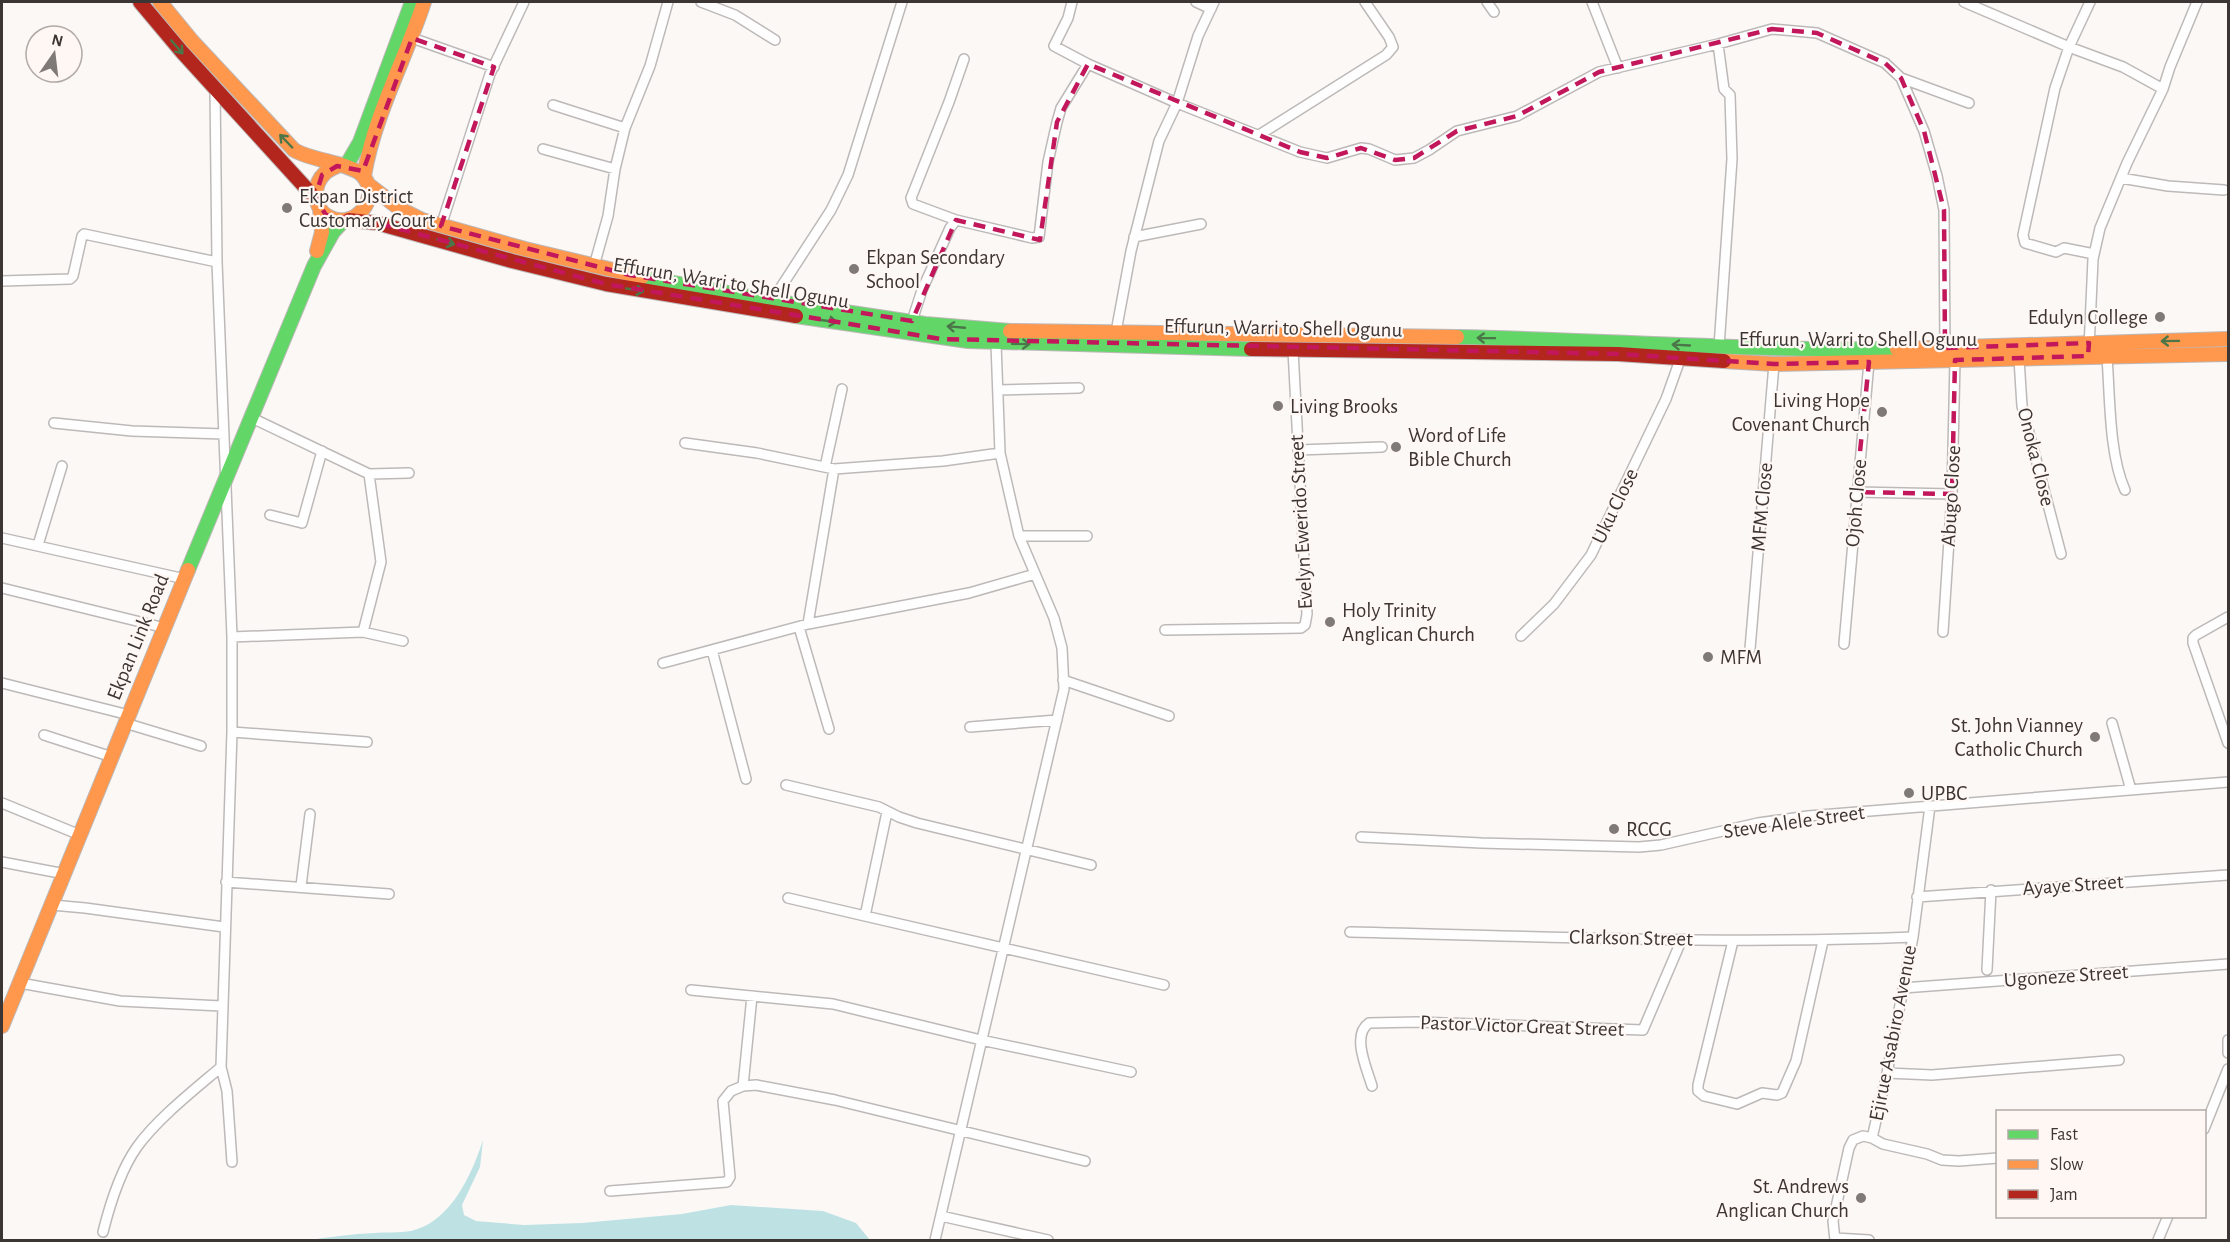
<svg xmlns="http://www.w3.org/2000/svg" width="2230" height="1242" viewBox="0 0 2230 1242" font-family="'Alegreya Sans',sans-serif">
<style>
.water{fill:#bee2e4}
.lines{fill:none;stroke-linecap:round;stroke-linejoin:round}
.street-casing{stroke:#bdb9b8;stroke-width:12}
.fast-casing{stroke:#bdb9b8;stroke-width:16}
.slow-casing{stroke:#bdb9b8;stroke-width:16}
.jam-casing{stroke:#bdb9b8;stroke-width:16}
.street{stroke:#fffefe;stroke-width:9}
.fast{stroke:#63d668;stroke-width:14}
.slow{stroke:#ff974d;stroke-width:14}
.jam{stroke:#b3261e;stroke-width:14}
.oneway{stroke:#4b7649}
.marked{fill:none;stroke:#c2185b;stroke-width:4.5;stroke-dasharray:12 8;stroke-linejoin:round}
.poi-dot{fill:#7f7a78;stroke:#fff7f3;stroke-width:2}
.labels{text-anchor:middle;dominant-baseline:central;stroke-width:4.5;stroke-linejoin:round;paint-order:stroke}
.poi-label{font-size:21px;fill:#3b3634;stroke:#fff7f3;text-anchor:start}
.street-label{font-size:21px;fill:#3b3634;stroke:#fff7f3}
</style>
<rect width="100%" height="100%" fill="#fcf8f6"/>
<path class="water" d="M483,1140L480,1167L462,1205L464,1215L476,1221L524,1225L582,1223L682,1214L731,1205L823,1211L856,1223L870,1240H309C331,1237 352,1234 374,1233C386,1232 399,1233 411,1231C451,1222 472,1174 483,1140Z"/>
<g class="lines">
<defs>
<path id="street" d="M701,2L735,15L775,40
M1072,2L1068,18L1054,46L1088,64L1177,103L1300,152L1327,158L1361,148L1369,149L1395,160L1414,158L1429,150L1457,131L1517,116L1599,72L1718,44L1772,29L1817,33L1885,63L1901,78L1924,131L1937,176L1944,210L1945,348
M1196,2L1211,9
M1487,2L1494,12
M1592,2L1618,68
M1964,2L2069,47L2123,67L2163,89
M2090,2L2069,47L2055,88L2023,235L2025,243L2056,252L2064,248L2094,254
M412,38L494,67
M1718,44L1724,89L1730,95L1732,159L1719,347
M1901,78L1969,103
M215,89L217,262L232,637V732L221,1067L227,1091L232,1162
M553,105L625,128
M1259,135L1386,55L1393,47L1389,37L1365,2
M543,149L615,169
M2121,178L2168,186L2224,190
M956,220L1032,238L1039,237L1048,162L1057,122L1061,108L1088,64
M441,226L490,74L524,2
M1134,237L1201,224
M594,266L608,216L615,169L625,128L650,66L668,2
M2,281L70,279L73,276L82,236L84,234L217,262
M772,301L831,210L848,175L902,2
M912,321L922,290L950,228L956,220L913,204L911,198L949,102L964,59
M1116,332L1131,251L1159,141L1177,103L1198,36L1214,2
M2089,348L2093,259L2100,228L2127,163L2163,89L2170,67L2197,2
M2107,357C2110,396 2109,455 2125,490
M2019,359L2022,406L2061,554
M998,390L1079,388
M250,417L369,474L409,473
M54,423L132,431L224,434
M685,443L757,453L834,469L943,461L1000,453
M1298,450L1382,447
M825,467L842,389
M1856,492L1952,494
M270,515L302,523L322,451
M1019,536H1087
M2,538L185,579
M38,545L62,466
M2,588L165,628
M2228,617L2196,635L2193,638V643L2228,743
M808,624L834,469
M799,627L829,729
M1165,630L1301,628L1305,625L1307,614L1293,350
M363,632L381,562L369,474
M1943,632L1952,494L1955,360
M1521,636L1554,604L1591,555L1666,399L1681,357
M232,637L363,632L403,641
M1844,644L1869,362
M1750,649L1774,364
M712,650L746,779
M663,663L808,624L969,593L1035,574
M1063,680L1169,716
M2,683L129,715
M125,723L201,746
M2112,723L2131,790
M970,727L1057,720
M232,732L367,742
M44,735L112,757
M786,785L879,807L899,817L917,823L1091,865
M2,803L80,835
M887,812L865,916L1164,985
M1361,837L1481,843L1639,847L1661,845L1758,823L1808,816L2228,782
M2,862L65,874
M226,882L389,894
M301,886L310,814
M1917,897L2228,875
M788,898L865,916
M52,905L85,908L224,927
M1350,932C1537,936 1725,945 1913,937
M1733,941L1698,1085V1091L1704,1096L1737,1104L1762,1093L1777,1095L1782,1093L1796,1061L1823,941
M1987,970L1991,890
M20,983L120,1001L221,1006
M1903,988L2228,964
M691,990L833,1004L981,1040L1131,1072
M2228,1040V1053
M1887,1073L1932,1075L2119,1060
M743,1086L752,996
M1372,1086C1367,1069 1351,1035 1369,1023L1417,1022L1643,1030L1682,939
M2204,1129L2228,1069
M1872,1138L1887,1073L1913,937L1930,806
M610,1191L727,1182L730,1177L723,1101L731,1091L743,1086L756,1085L835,1100L1085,1161
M941,1216L1048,1240
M103,1232C110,1204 120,1171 137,1147C157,1119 194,1090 221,1067
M1835,1238L1869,1240
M935,1240L1064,689L1062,648L1054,618L1019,536L1000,453L996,343
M1835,1240L1833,1221L1849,1148L1853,1140L1863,1136L1872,1138L1883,1144L1927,1154L1942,1160L1959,1161L1998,1158
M2158,1240L2168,1216"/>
<path id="fast" d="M346,166L360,142L412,2
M642,277L772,301L925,324L1010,331
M796,316L968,341L1251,349
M1457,337C1604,340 1750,351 1897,349
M188,570L314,266L333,232L343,221"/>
<path id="slow" d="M160,2L192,41L294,150C312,161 352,163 363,176C382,198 354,231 329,217C313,209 312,185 325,173C328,170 333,168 337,166
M364,176C374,116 405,60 424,2
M369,185L400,209L422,220L525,249L642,277
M317,251L322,232L320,209
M1010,331L1457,337
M1897,349L2228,339
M1724,361L1774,364L2228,354
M2,1026L188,570"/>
<path id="jam" d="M140,2L182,52L315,198
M349,220L377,223L512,261L606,284L796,316
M1251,349L1618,354L1724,361"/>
</defs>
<use href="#street" class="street-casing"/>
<use href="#fast" class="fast-casing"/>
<use href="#slow" class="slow-casing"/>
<use href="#jam" class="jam-casing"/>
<use href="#street" class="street"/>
<use href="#fast" class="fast"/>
<use href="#slow" class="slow"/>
<use href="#jam" class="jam"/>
</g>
<defs><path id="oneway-shaft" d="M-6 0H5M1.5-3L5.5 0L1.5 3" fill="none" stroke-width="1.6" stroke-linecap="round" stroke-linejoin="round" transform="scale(1.5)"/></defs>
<g class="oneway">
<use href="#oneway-shaft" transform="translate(177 47) rotate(49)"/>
<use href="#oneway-shaft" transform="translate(286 141) rotate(-134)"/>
<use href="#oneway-shaft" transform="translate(446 242) rotate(16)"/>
<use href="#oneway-shaft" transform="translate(635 290) rotate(10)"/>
<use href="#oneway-shaft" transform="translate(828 321) rotate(8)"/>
<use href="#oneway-shaft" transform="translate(956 327) rotate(-175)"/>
<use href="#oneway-shaft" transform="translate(1486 338) rotate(-179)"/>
<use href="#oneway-shaft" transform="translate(2170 341) rotate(179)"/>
<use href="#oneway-shaft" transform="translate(1021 344) rotate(1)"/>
<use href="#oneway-shaft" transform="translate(1681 345) rotate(-177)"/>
</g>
<path class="marked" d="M1772,29L1817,33L1885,63L1901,78L1924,131L1944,210L1945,348L2089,343L2088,356L1955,360L1952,494L1856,492L1869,362L1774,364L1618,354L941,339L606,284L377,223L326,215L315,198L322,175L337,166L363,171L412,38L494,67L441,226L630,275L912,321L956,220L1040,240L1057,122L1088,64L1300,152L1327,158L1361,148L1395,160L1414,158L1457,131L1517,116L1599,72Z"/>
<g class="poi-dot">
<circle cx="287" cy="208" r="6"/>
<circle cx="854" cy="269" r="6"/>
<circle cx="2160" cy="317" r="6"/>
<circle cx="1278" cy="406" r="6"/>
<circle cx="1882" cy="412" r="6"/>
<circle cx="1396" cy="447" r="6"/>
<circle cx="1330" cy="622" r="6"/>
<circle cx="1708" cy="657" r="6"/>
<circle cx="2095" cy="737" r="6"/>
<circle cx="1909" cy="793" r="6"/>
<circle cx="1614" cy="829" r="6"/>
<circle cx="1861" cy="1198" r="6"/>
</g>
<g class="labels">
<g class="poi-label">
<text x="299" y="196">Ekpan District<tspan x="299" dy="24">Customary Court</tspan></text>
<text x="866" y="257">Ekpan Secondary<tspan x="866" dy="24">School</tspan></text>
<text x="2148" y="317" text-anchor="end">Edulyn College</text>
<text x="1870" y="400" text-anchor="end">Living Hope<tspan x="1870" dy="24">Covenant Church</tspan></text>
<text x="1290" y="406">Living Brooks</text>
<text x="1408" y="435">Word of Life<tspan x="1408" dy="24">Bible Church</tspan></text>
<text x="1342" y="610">Holy Trinity<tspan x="1342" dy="24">Anglican Church</tspan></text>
<text x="1720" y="657">MFM</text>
<text x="2083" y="725" text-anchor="end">St. John Vianney<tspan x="2083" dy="24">Catholic Church</tspan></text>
<text x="1921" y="793">UPBC</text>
<text x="1626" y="829">RCCG</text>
<text x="1849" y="1186" text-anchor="end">St. Andrews<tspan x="1849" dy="24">Anglican Church</tspan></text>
</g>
<g class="street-label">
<text transform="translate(731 283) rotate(9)">Effurun, Warri to Shell Ogunu</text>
<text transform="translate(1283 328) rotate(1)">Effurun, Warri to Shell Ogunu</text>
<text x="1858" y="339">Effurun, Warri to Shell Ogunu</text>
<text transform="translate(2036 457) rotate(76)">Onoka Close</text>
<text transform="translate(1951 496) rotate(-87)">Abugo Close</text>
<text transform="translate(1856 503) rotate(-85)">Ojoh Close</text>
<text transform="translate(1615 506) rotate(-64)">Uku Close</text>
<text transform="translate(1762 507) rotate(-85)">MFM Close</text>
<text transform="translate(1301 522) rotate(-93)">Evelyn Ewerido Street</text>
<text transform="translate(138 637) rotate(-68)">Ekpan Link Road</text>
<text transform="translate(1794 822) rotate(-8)">Steve Alele Street</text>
<text transform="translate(2073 885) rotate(-4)">Ayaye Street</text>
<text transform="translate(1631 938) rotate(1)">Clarkson Street</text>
<text transform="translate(2066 976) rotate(-4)">Ugoneze Street</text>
<text transform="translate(1522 1026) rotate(2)">Pastor Victor Great Street</text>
<text transform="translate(1893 1033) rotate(-79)">Ejirue Asabiro Avenue</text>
</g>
</g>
<rect width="2230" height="1242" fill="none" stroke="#3b3634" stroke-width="6"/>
<rect x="1996" y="1110" width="210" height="108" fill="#fff7f3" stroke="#b1aaa7" stroke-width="1.5"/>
<rect x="2008" y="1130" width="30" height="9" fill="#63d668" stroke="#b1aaa7" stroke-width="1.5"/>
<text x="2050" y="1140" font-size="18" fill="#3b3634">Fast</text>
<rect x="2008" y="1160" width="30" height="9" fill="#ff974d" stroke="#b1aaa7" stroke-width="1.5"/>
<text x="2050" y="1170" font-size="18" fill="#3b3634">Slow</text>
<rect x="2008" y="1190" width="30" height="9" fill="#b3261e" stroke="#b1aaa7" stroke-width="1.5"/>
<text x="2050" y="1200" font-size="18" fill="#3b3634">Jam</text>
<g transform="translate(54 54) rotate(14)"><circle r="28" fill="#fff7f3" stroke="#b1aaa7" stroke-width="1.5"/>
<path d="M0-4.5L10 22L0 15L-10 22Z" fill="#7f7a78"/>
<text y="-9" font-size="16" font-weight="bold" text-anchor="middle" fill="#3b3634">N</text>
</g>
</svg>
